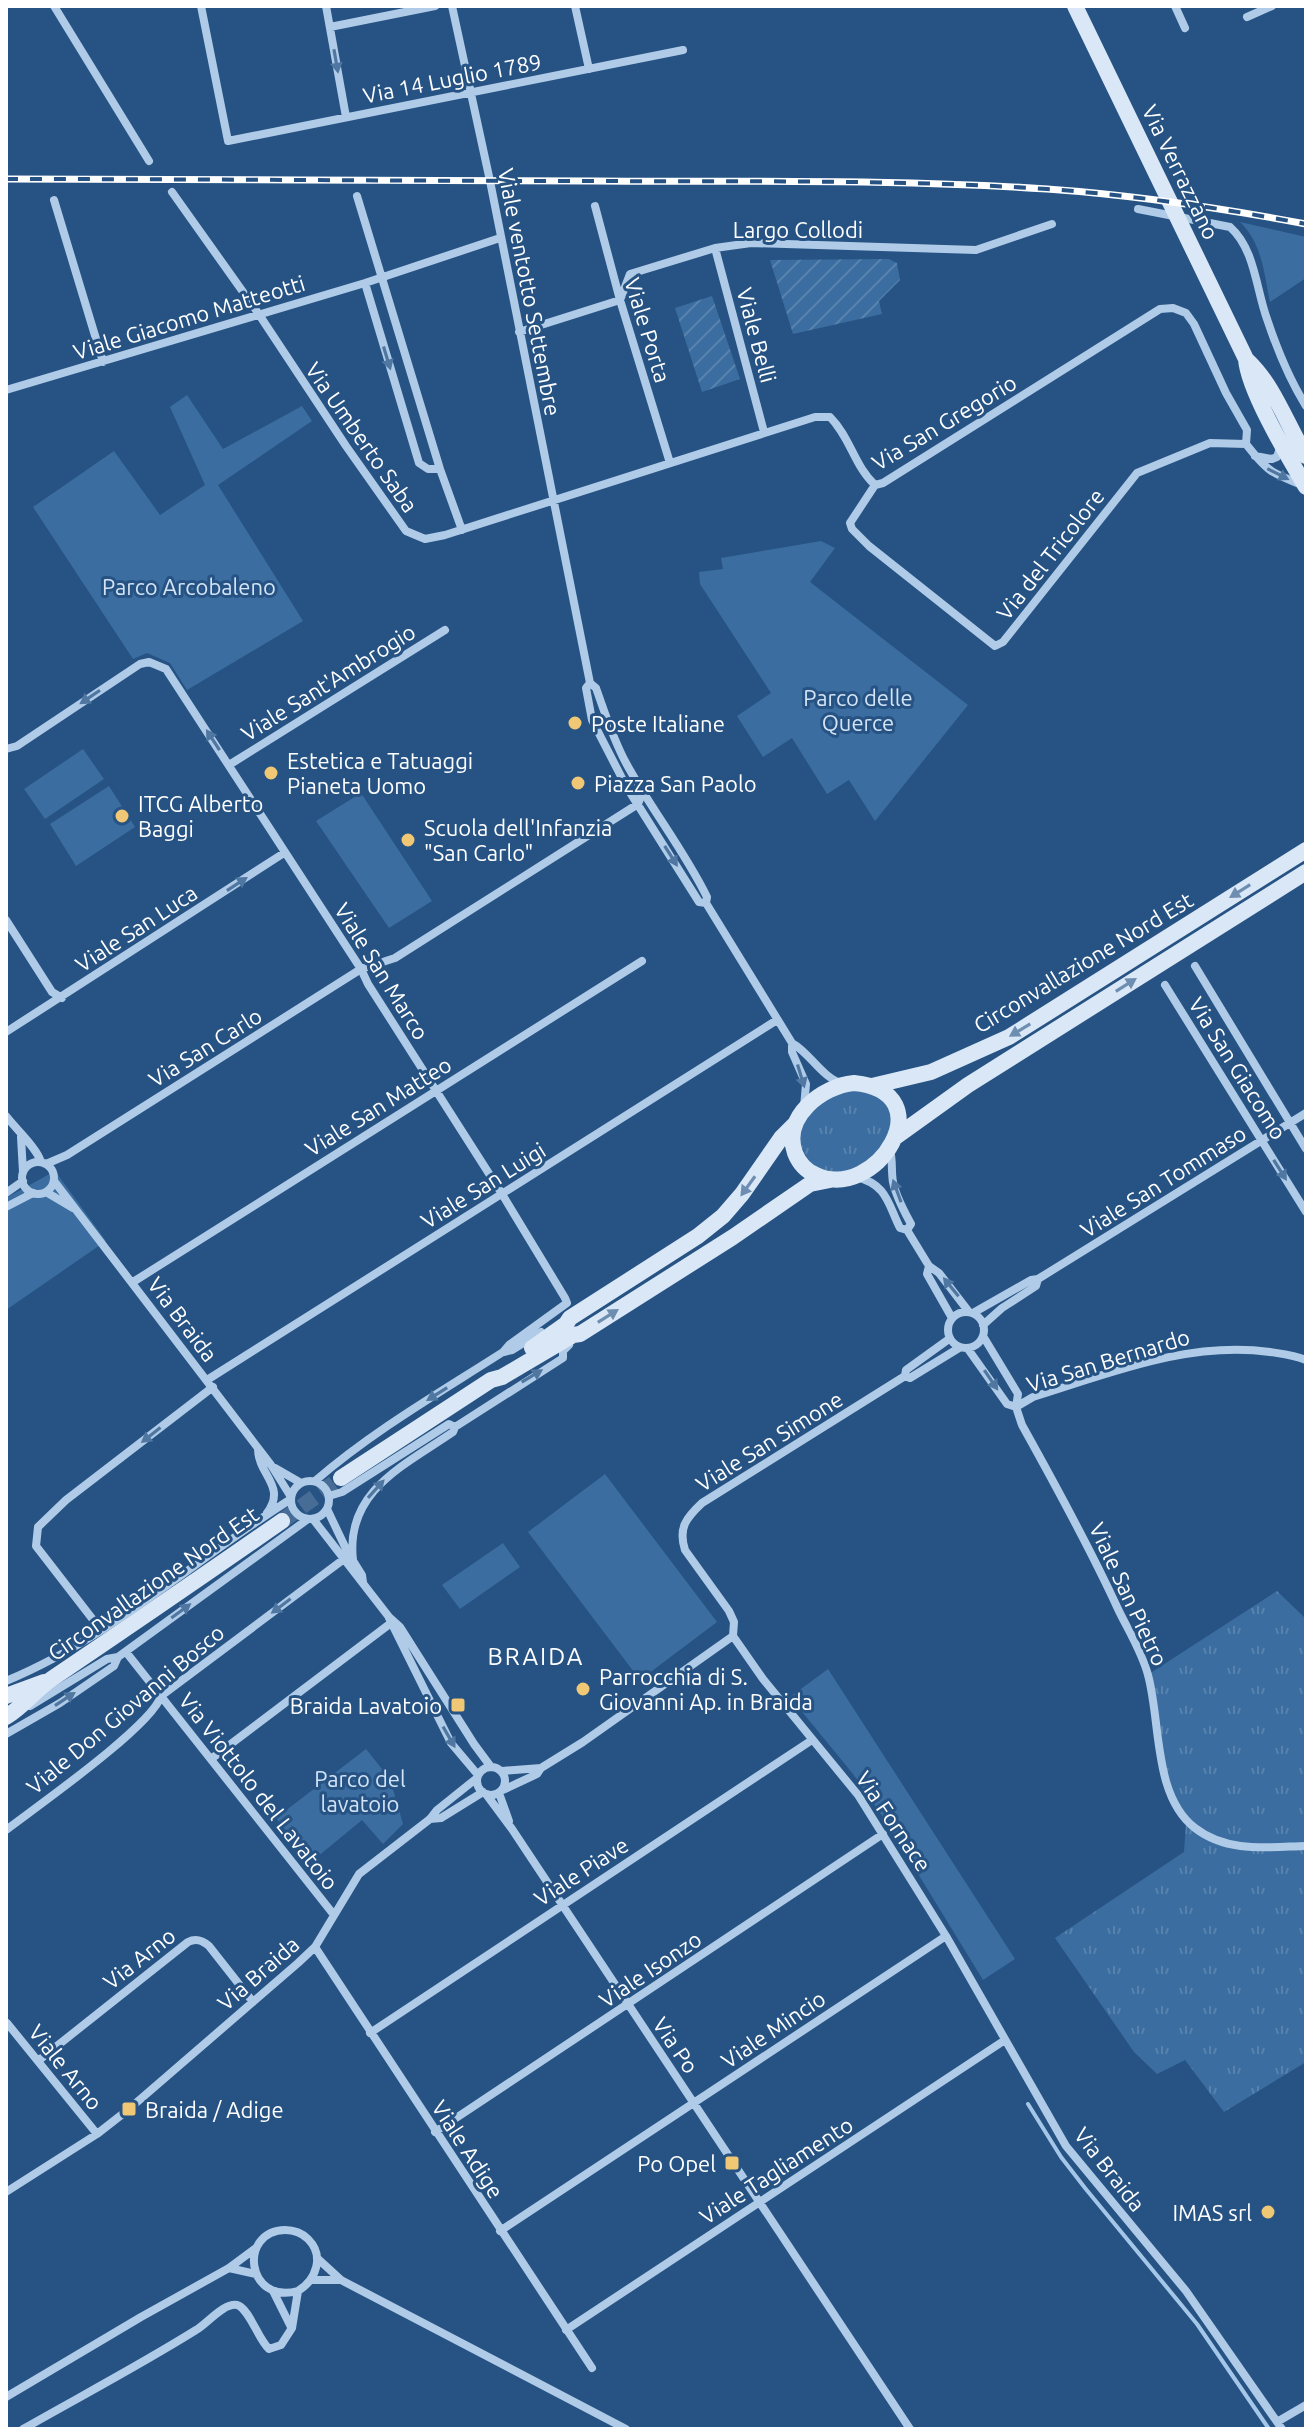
<svg xmlns="http://www.w3.org/2000/svg" width="1312" height="2435" viewBox="0 0 1312 2435" font-family="Ubuntu,sans-serif">
<style>
.grass{fill:url(#grass-tufts)}
.park{fill:#3b6da0}
.garden{fill:url(#garden-furrows)}
.lines{fill:none;stroke-linecap:round;stroke-linejoin:round}
.stream{stroke:#a4c6e8;stroke-width:4}
.secondary-tunnel{stroke:#476d96;stroke-width:16;stroke-dasharray:16 8;stroke-linecap:butt}
.minor{stroke:#afcbe7;stroke-width:8}
.secondary{stroke:#d9e7f6;stroke-width:16}
.rail-casing{stroke:#fff;stroke-width:7}
.rail{stroke:#265383;stroke-width:4;stroke-dasharray:12;stroke-linecap:butt}
.oneway{fill:#4f77a1}
.oneway2{fill:#6e8eb1}
.poi-dot{fill:#f0c774;stroke:#265383;stroke-width:3}
.labels{text-anchor:middle;dominant-baseline:central;stroke-width:6;stroke-linejoin:round;paint-order:stroke}
.street-label{font-size:22px;fill:#fff;stroke:#265383}
.park-label{font-size:22px;fill:#d3e4f6;stroke:#265383}
.poi-label{font-size:22px;fill:#fff;stroke:#265383;text-anchor:start}
.neighbourhood-label{font-size:24px;letter-spacing:2px;fill:#fff;stroke:#265383}
</style>
<defs>
<pattern id="grass-tufts" width="24" height="20" patternUnits="userSpaceOnUse" patternTransform="scale(2)"><rect width="24" height="20" fill="#3b6da0"/><path d="M3 7l-1-3M5 7V3M7 7l1-3M15 17l-1-3M17 17v-4M19 17l1-3" fill="none" stroke="#5883ae"/></pattern>
<pattern id="garden-furrows" width="10" height="10" patternUnits="userSpaceOnUse" patternTransform="scale(2)"><rect width="10" height="10" fill="#3b6da0"/><path d="M-1 1l2-2M0 10L10 0M9 11l2-2" fill="none" stroke="#5883ae"/></pattern>
</defs>
<rect width="100%" height="100%" fill="#265383"/>
<path class="grass" d="M854,1089C861,1091 872,1092 878,1096C920,1123 857,1190 817,1167C809,1163 805,1155 802,1147C794,1128 813,1106 830,1097C837,1094 846,1092 854,1089Z
M1277,1591L1306,1619V2062L1224,2112L1185,2060L1157,2074L1134,2052L1055,1938L1184,1852L1186,1824L1165,1768L1149,1674Z"/>
<path class="park" d="M1240,222L1306,237V278L1270,302C1264,273 1262,243 1240,222Z
M187,395L223,449L302,406L312,421L218,485L303,621L187,690L170,663L147,653L133,659L33,507L114,451L160,515L205,485L170,407Z
M821,541L835,548L810,582L968,705L875,821L849,780L827,794L792,738L763,757L737,716L771,693L700,584L699,572L723,569L721,558Z
M83,749L104,779L45,819L24,789Z
M109,786L135,827L76,866L50,824Z
M361,793L432,901L389,928L316,821Z
M55,1171L106,1241L6,1310V1198Z
M605,1474L717,1622L640,1680L528,1532Z
M503,1543L520,1567L460,1609L442,1585Z
M828,1669L1015,1959L983,1980L887,1823L853,1774L790,1697Z
M366,1749L390,1779L403,1824L383,1844L362,1820L311,1862L276,1818Z"/>
<path class="garden" d="M889,259L897,263L900,280L879,301L882,314L793,334L770,260Z
M712,296L740,379L702,392L675,308Z"/>
<g class="lines">
<path class="stream" d="M1028,2104L1061,2157L1085,2188L1197,2324L1269,2429"/>
<path class="secondary-tunnel" d="M282,1521L341,1478"/>
<path class="minor" d="M54,6L149,161
M201,6L228,141L683,50
M326,6L346,117
M452,6L490,181L590,683L586,688L592,720L626,786L699,902L706,903
M575,6L589,69
M1175,6L1185,28
M1247,17L1272,6
M330,27L435,6
M172,192L258,313L346,446L406,531L425,539L445,535L815,417H830C850,437 855,467 875,485L883,483L1160,309L1173,308L1186,313L1194,324L1226,393L1247,430L1246,444
M357,196L440,469L462,530
M54,200L103,362
M595,206L620,300L670,463
M1138,209L1230,227C1255,249 1256,289 1267,319C1277,349 1289,379 1306,406
M715,248L764,432
M365,283L419,463L428,469H440
M519,332L620,300L630,274L715,248L751,243L976,250L1052,224
M6,390L365,283L500,238
M1255,456L1272,459L1277,457L1281,445
M875,485L850,523L852,529L869,546L995,646L1003,642L1137,473L1210,443L1246,444C1267,471 1271,473 1302,485
M590,683L596,688C605,713 613,739 626,763C651,809 684,850 707,897L706,903L792,1043C811,1054 821,1077 843,1084
M6,749L17,746L140,664L149,662L166,669L361,969L368,984L502,1194L565,1298L567,1303L509,1345L503,1352C439,1393 373,1431 315,1481
M229,765L445,630
M6,920L52,992L62,998
M1195,966L1306,1149
M1165,985L1306,1212
M6,1032L284,853
M792,1043V1052L806,1084L804,1107
M6,1116C16,1129 37,1148 41,1162
M21,1137L23,1172
M890,1150C893,1161 891,1171 893,1182C896,1197 904,1211 911,1224L907,1230
M22 1178a16 16 0 1 1 32 0a16 16 0 1 1-32 0Z
M46,1164L67,1155L361,969L395,958L638,804L643,791
M856,1177C887,1184 888,1204 900,1228L907,1230L929,1266L939,1273L969,1312
M54,1181L271,1465L291,1497
M46,1192L73,1208
M6,1193L23,1181
M6,1207L33,1193
M929,1266L927,1274L952,1318
M133,1282L642,961
M948 1330a18 18 0 1 1 36 0a18 18 0 1 1-36 0Z
M973,1313L1031,1280L1038,1279L1306,1113
M983,1325L1002,1308L1036,1286L1038,1279
M983,1336L1018,1394L1016,1407L1022,1425C1056,1486 1089,1546 1118,1609C1128,1630 1142,1652 1148,1675C1161,1722 1153,1796 1195,1828C1227,1853 1268,1847 1306,1846
M968,1349L1007,1404L1016,1407
M504,1352L512,1350L541,1332
M905,1376L910,1378L959,1348
M207,1380L777,1020
M1016,1407L1033,1397C1111,1373 1188,1341 1270,1352C1283,1354 1294,1355 1306,1360
M258,1449C258,1475 287,1486 267,1513
M275,1468L301,1483
M291 1500a19 19 0 1 1 38 0a19 19 0 1 1-38 0Z
M329,1496L342,1492L449,1424L455,1427
M327,1509L347,1551L362,1575L363,1582
M313,1519L389,1617L400,1627L474,1744L491,1767
M353,1560C345,1491 405,1465 453,1432L455,1427L563,1358V1351L569,1345
M389,1618L451,1743L478,1775
M101,1630L36,1546L38,1527L66,1500L213,1387
M733,1636L763,1679L858,1795L946,1936L1066,2146L1186,2291L1282,2429
M733,1636L734,1622L729,1611L685,1550C678,1528 686,1518 702,1503L905,1376L906,1370L949,1339
M126,1652L334,1915
M6,1681C110,1638 196,1559 291,1499
M30,1706L107,1659L118,1657
M6,1734L60,1703L114,1666L118,1657L308,1519
M211,1759L391,1623
M477 1781a14 14 0 1 1 28 0a14 14 0 1 1-28 0Z
M502,1771L541,1768
M503,1790L537,1774L541,1768L583,1742L733,1636
M499,1793L509,1821
M486,1794L512,1829L910,2429
M430,1819L441,1818L483,1792
M6,1830C36,1807 152,1726 161,1696L344,1559
M315,1947L592,2368
M7,2023L97,2134
M370,2033L812,1740
M38,2061L188,1942C196,1938 202,1940 209,1946L253,2002
M435,2132L883,1834
M6,2192L97,2134L129,2109L298,1963L315,1947L359,1874L430,1819L437,1810L477,1778
M500,2231L946,1936
M317,2258L341,2280L626,2429
M229,2268L256,2274
M311,2280H341
M273,2291L291,2327
M566,2330L1005,2040
M6,2397L141,2317L229,2268L256,2248
M1277,2422L1306,2405
M23,2429C81,2396 140,2365 196,2330C207,2324 223,2303 237,2305C249,2308 258,2339 269,2349L281,2345L292,2328L298,2291C316,2280 325,2256 308,2239C302,2233 294,2230 285,2230C238,2231 246,2305 298,2291"/>
<path class="secondary" d="M1075,6L1246,359C1248,390 1289,458 1306,487
M1247,360C1274,385 1287,425 1306,456
M854,1083C946,1092 876,1203 816,1175C806,1171 799,1163 795,1153C782,1117 822,1086 854,1083Z
M872,1086L931,1072L1009,1037L1306,850
M897,1136L968,1085L1306,872
M532,1348L566,1324L570,1318L698,1236L723,1216L742,1194L781,1138L795,1124
M341,1478L491,1380L502,1377L573,1335L580,1334L733,1237L810,1184L830,1180
M6,1696L44,1682
M6,1717C24,1706 36,1689 53,1678C130,1626 206,1574 282,1521"/>
<defs>
<path id="rail" d="M6,179C202,179 399,181 595,181C746,182 896,179 1047,189C1133,195 1221,208 1306,224"/>
</defs>
<use href="#rail" class="rail-casing"/>
<use href="#rail" class="rail"/>
</g>
<defs><path id="oneway-solid" d="M-6-.8H1V-3.2L6.5 0L1 3.2V.8H-6Z" transform="scale(2)"/></defs>
<g class="oneway">
<use href="#oneway-solid" transform="translate(336 61) rotate(80)"/>
<use href="#oneway-solid" transform="translate(387 358) rotate(73)"/>
<use href="#oneway-solid" transform="translate(1278 474) rotate(27)"/>
<use href="#oneway-solid" transform="translate(90 697) rotate(146)"/>
<use href="#oneway-solid" transform="translate(213 740) rotate(-123)"/>
<use href="#oneway-solid" transform="translate(671 856) rotate(58)"/>
<use href="#oneway-solid" transform="translate(237 884) rotate(-33)"/>
<use href="#oneway-solid" transform="translate(801 1076) rotate(73)"/>
<use href="#oneway-solid" transform="translate(1280 1170) rotate(58)"/>
<use href="#oneway-solid" transform="translate(897 1191) rotate(-110)"/>
<use href="#oneway-solid" transform="translate(951 1287) rotate(-129)"/>
<use href="#oneway-solid" transform="translate(532 1376) rotate(-31)"/>
<use href="#oneway-solid" transform="translate(991 1380) rotate(56)"/>
<use href="#oneway-solid" transform="translate(437 1394) rotate(148)"/>
<use href="#oneway-solid" transform="translate(151 1435) rotate(142)"/>
<use href="#oneway-solid" transform="translate(376 1489) rotate(-48)"/>
<use href="#oneway-solid" transform="translate(281 1606) rotate(143)"/>
<use href="#oneway-solid" transform="translate(181 1611) rotate(-36)"/>
<use href="#oneway-solid" transform="translate(65 1699) rotate(-33)"/>
<use href="#oneway-solid" transform="translate(449 1737) rotate(60)"/>
</g>
<g class="oneway2">
<use href="#oneway-solid" transform="translate(1240 891) rotate(148)"/>
<use href="#oneway-solid" transform="translate(1126 985) rotate(-32)"/>
<use href="#oneway-solid" transform="translate(1020 1030) rotate(149)"/>
<use href="#oneway-solid" transform="translate(748 1186) rotate(126)"/>
<use href="#oneway-solid" transform="translate(608 1316) rotate(-32)"/>
</g>
<g class="poi-dot">
<circle cx="575" cy="723" r="8"/>
<circle cx="271" cy="773" r="8"/>
<circle cx="578" cy="783" r="8"/>
<circle cx="122" cy="816" r="8"/>
<circle cx="408" cy="840" r="8"/>
<circle cx="583" cy="1689" r="8"/>
<rect x="450" y="1697" width="16" height="16" rx="4"/>
<rect x="121" y="2101" width="16" height="16" rx="4"/>
<rect x="724" y="2155" width="16" height="16" rx="4"/>
<circle cx="1268" cy="2212" r="8"/>
</g>
<g class="labels">
<g class="street-label">
<text transform="translate(452 78) rotate(-11)">Via 14 Luglio 1789</text>
<text transform="translate(1181 172) rotate(64)">Via Verrazzano</text>
<text x="798" y="229">Largo Collodi</text>
<text transform="translate(530 292) rotate(79)">Viale ventotto Settembre</text>
<text transform="translate(189 317) rotate(-17)">Viale Giacomo Matteotti</text>
<text transform="translate(648 330) rotate(73)">Viale Porta</text>
<text transform="translate(757 335) rotate(75)">Viale Belli</text>
<text transform="translate(944 422) rotate(-31)">Via San Gregorio</text>
<text transform="translate(362 437) rotate(55)">Via Umberto Saba</text>
<text transform="translate(1050 554) rotate(-52)">Via del Tricolore</text>
<text transform="translate(328 682) rotate(-32)">Viale Sant'Ambrogio</text>
<text transform="translate(136 928) rotate(-33)">Viale San Luca</text>
<text transform="translate(1083 962) rotate(-31)">Circonvallazione Nord Est</text>
<text transform="translate(382 971) rotate(58)">Viale San Marco</text>
<text transform="translate(205 1047) rotate(-32)">Via San Carlo</text>
<text transform="translate(1238 1068) rotate(58)">Via San Giacomo</text>
<text transform="translate(378 1106) rotate(-32)">Viale San Matteo</text>
<text transform="translate(1163 1181) rotate(-32)">Viale San Tommaso</text>
<text transform="translate(483 1185) rotate(-32)">Viale San Luigi</text>
<text transform="translate(183 1319) rotate(53)">Via Braida</text>
<text transform="translate(1108 1360) rotate(-17)">Via San Bernardo</text>
<text transform="translate(769 1441) rotate(-32)">Viale San Simone</text>
<text transform="translate(153 1583) rotate(-35)">Circonvallazione Nord Est</text>
<text transform="translate(1129 1594) rotate(65)">Viale San Pietro</text>
<text transform="translate(125 1709) rotate(-40)">Viale Don Giovanni Bosco</text>
<text transform="translate(259 1791) rotate(52)">Via Viottolo del Lavatoio</text>
<text transform="translate(894 1821) rotate(56)">Via Fornace</text>
<text transform="translate(581 1871) rotate(-33)">Viale Piave</text>
<text transform="translate(139 1958) rotate(-38)">Via Arno</text>
<text transform="translate(650 1969) rotate(-34)">Viale Isonzo</text>
<text transform="translate(258 1973) rotate(-41)">Via Braida</text>
<text transform="translate(773 2029) rotate(-34)">Viale Mincio</text>
<text transform="translate(676 2045) rotate(56)">Via Po</text>
<text transform="translate(66 2067) rotate(51)">Viale Arno</text>
<text transform="translate(468 2149) rotate(57)">Viale Adige</text>
<text transform="translate(1110 2169) rotate(52)">Via Braida</text>
<text transform="translate(776 2170) rotate(-33)">Viale Tagliamento</text>
</g>
<g class="park-label">
<text x="189" y="586">Parco Arcobaleno</text>
<text x="858" y="697">Parco delle<tspan x="858" dy="25">Querce</tspan></text>
<text x="360" y="1778">Parco del<tspan x="360" dy="25">lavatoio</tspan></text>
</g>
<g class="poi-label">
<text x="591" y="723">Poste Italiane</text>
<text x="287" y="760">Estetica e Tatuaggi<tspan x="287" dy="25">Pianeta Uomo</tspan></text>
<text x="594" y="783">Piazza San Paolo</text>
<text x="138" y="803">ITCG Alberto<tspan x="138" dy="25">Baggi</tspan></text>
<text x="424" y="827">Scuola dell'Infanzia<tspan x="424" dy="25">"San Carlo"</tspan></text>
<text x="599" y="1676">Parrocchia di S.<tspan x="599" dy="25">Giovanni Ap. in Braida</tspan></text>
<text x="442" y="1705" text-anchor="end">Braida Lavatoio</text>
<text x="145" y="2109">Braida / Adige</text>
<text x="716" y="2163" text-anchor="end">Po Opel</text>
<text x="1252" y="2212" text-anchor="end">IMAS srl</text>
</g>
<g class="neighbourhood-label">
<text x="536" y="1656">BRAIDA</text>
</g>
</g>
<rect width="1312" height="2435" fill="none" stroke="#ffffff" stroke-width="16"/>
</svg>
